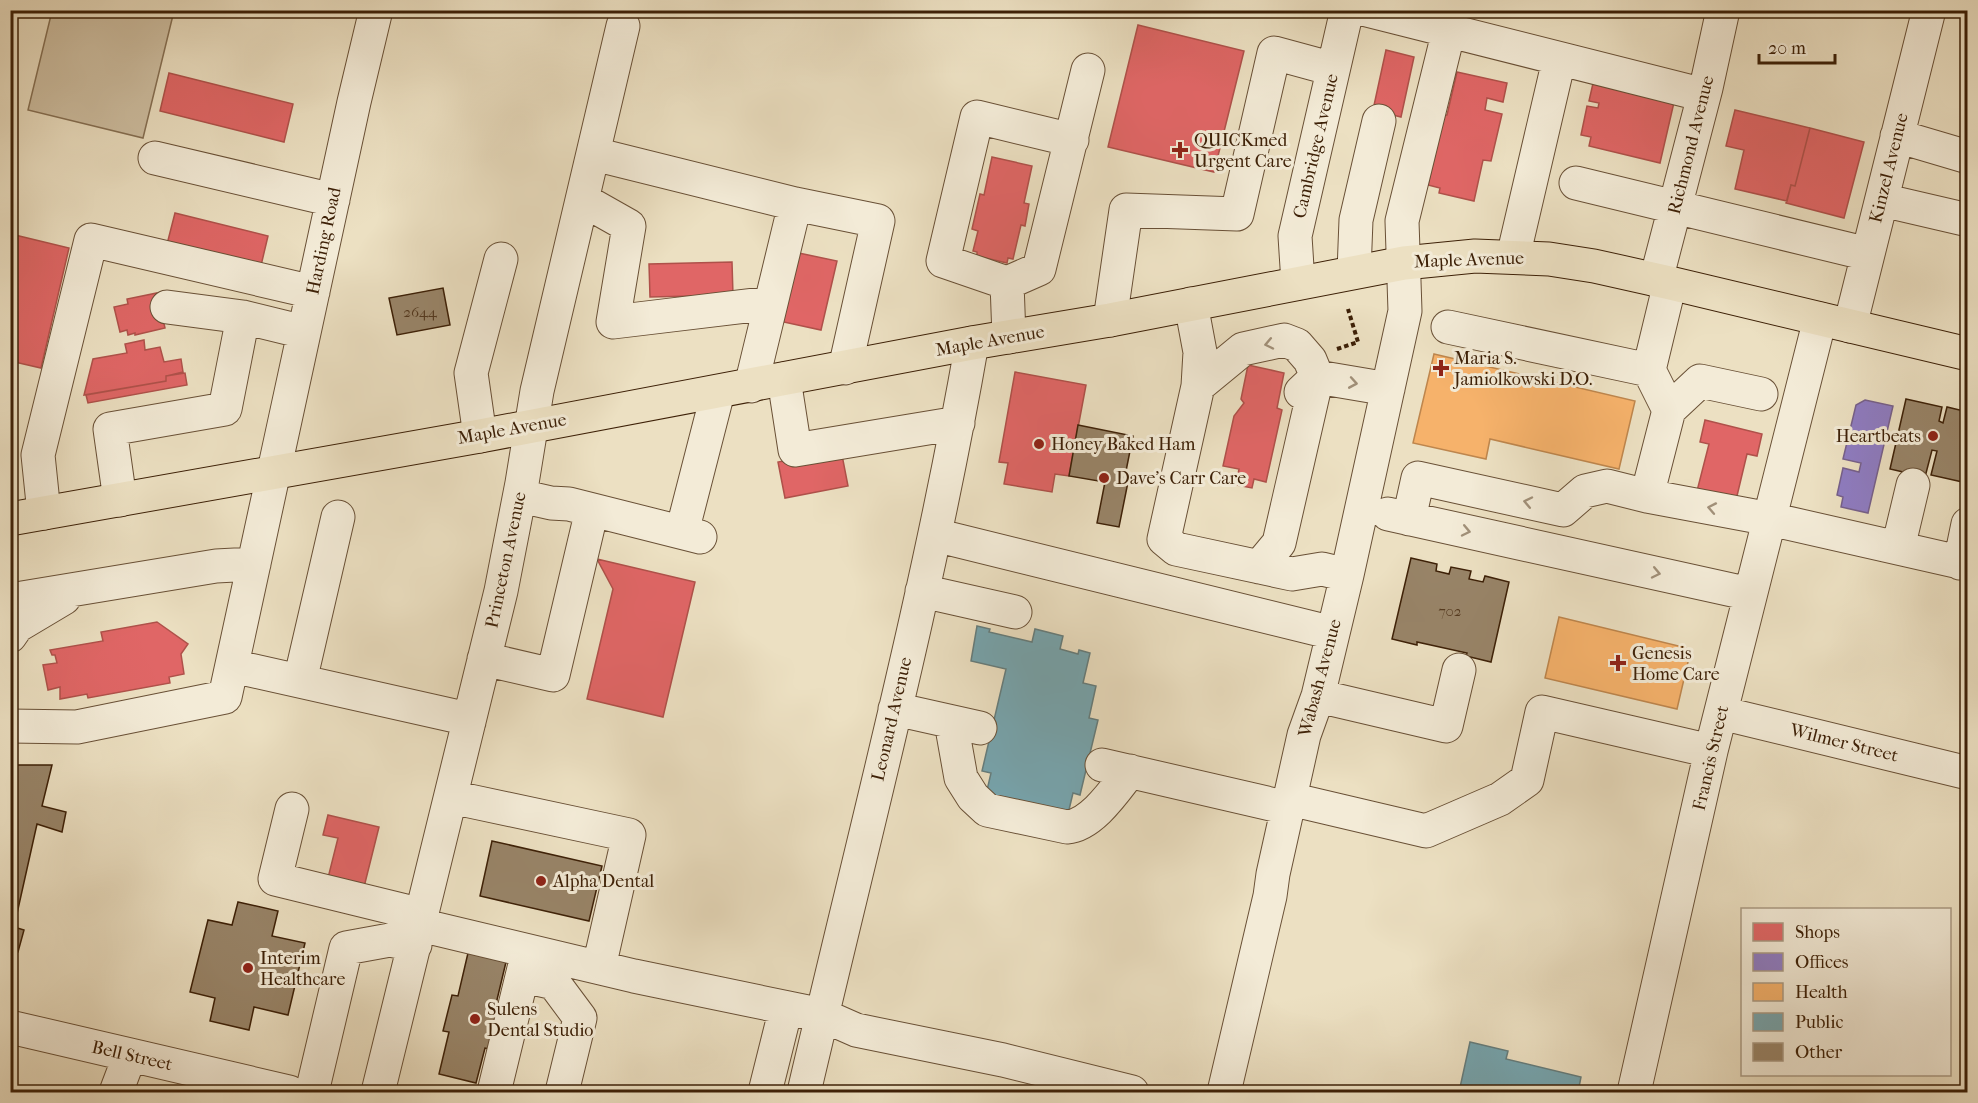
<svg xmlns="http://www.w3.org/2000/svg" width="1978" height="1103" viewBox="0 0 1978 1103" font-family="'IM FELL French Canon',serif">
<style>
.green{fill:#cebfa2;stroke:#867054;stroke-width:1.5}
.shops{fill:#e06666;stroke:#af514a;stroke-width:1.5}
.offices{fill:#8e7cc3;stroke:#76608b;stroke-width:1.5}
.health{fill:#f6b26b;stroke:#be864d;stroke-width:1.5}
.public{fill:#76a5af;stroke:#657d7d;stroke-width:1.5}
.building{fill:#988468;stroke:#3d2007;stroke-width:1.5}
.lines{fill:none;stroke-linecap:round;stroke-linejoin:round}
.minor-casing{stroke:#695036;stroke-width:35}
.major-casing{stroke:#3d2007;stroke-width:35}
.path{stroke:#3d2007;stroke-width:4;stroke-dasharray:4.5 3;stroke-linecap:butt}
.minor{stroke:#f3ebd7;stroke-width:33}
.major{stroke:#ece0c2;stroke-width:33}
.oneway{stroke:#a19079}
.poi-dot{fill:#8f2418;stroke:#f3ebd7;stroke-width:2}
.labels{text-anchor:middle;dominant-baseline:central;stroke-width:6;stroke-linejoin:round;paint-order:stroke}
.number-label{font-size:15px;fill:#54391f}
.poi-label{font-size:18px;fill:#3d2007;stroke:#f3ebd7;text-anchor:start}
.street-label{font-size:18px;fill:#3d2007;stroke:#f3ebd7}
</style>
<rect width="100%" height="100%" fill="#ece0c2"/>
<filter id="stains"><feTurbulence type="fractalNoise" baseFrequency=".00333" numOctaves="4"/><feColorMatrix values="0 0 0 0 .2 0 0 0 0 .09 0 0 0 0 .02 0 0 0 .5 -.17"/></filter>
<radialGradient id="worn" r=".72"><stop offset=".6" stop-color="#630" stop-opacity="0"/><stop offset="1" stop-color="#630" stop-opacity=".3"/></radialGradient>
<path class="green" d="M52,11H174L143,138L28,110Z"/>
<path class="shops" d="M1138,25L1244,51L1214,172L1108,147Z
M1386,50L1414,57L1401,117L1373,110Z
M1457,72L1507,83L1503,102L1487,98L1485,110L1502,114L1491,161L1483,160L1474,201L1439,193L1440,188L1428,185L1444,115H1447Z
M169,73L293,104L284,142L160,111Z
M1594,79L1675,98L1660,163L1589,146L1591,137L1581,135L1587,106L1598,108L1599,103L1589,101Z
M1735,110L1810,128L1795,186L1791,185L1787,201L1735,189L1744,150L1726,146Z
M1810,128L1864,142L1844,218L1786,203L1791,185L1795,186Z
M992,157L1032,166L1024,203L1029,204L1025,226L1021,225L1013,259L1008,258L1007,263L977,256V252L973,251L978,231L972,229L980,194L984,195Z
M175,213L268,236L259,274L165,252Z
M11,234L69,248L41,368L10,361Z
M794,252L837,261L821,330L779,321Z
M732,262L733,295L650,297L649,264Z
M157,293L165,328L135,335V333L128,335L127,330L120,332L114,307L128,304L127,299Z
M144,340L145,350L160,347L164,362L181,359L183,372L166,376V381L84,395L93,359L127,353L125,344Z
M1248,365L1284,373L1277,408L1282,410L1266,482L1254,479L1252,488L1236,485L1239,469L1223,466L1234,416L1244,403L1241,399Z
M1015,372L1086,385L1069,476L1055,474L1052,492L1004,484L1008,463L999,462Z
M185,373L187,385L88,403L86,395L166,381V376Z
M1705,420L1762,434L1757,456L1747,454L1736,500L1697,491L1709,444L1700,442Z
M841,450L848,486L785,498L778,462Z
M597,559L695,582L663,717L587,699L613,589Z
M157,622L188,644L181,654L184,674L169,677L170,683L88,698L87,694L60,699V687L48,690L43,665L57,663L55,655H52L50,650L103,641L101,632Z
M328,815L379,827L364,887L328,878L338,838L323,835Z"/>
<path class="offices" d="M1865,400L1893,406L1868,513L1841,507L1843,497L1837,495L1843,468L1859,472L1861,463L1843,459L1856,405Z"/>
<path class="health" d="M1434,354L1635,401L1619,469L1490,439L1486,459L1413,443Z
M1559,617L1691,649L1677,709L1545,678Z"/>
<path class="public" d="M977,626L990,629L989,632L1032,642L1035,629L1063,636L1060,649L1078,654L1079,650L1090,653L1083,683L1096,686L1089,718L1098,720L1080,795L1073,793L1067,818L985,799L991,773L982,771L1006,669L971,661Z
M1470,1042L1508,1051L1506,1059L1581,1077L1578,1092H1459Z"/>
<path class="building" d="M443,288L450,325L397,335L389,298Z
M1906,399L1942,407L1939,421L1943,423L1947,407L1968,412L1967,483L1931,475L1937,451L1932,450L1925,477L1890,469Z
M1078,425L1133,436L1124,481L1128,482L1119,527L1097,523L1105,482L1069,476Z
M1411,558L1437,564L1436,571L1449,574L1451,567L1471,571L1469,579L1483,582L1485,576L1509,582L1491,662L1466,656L1467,653L1417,642V645L1392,639Z
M10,765H52L42,806L66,812L62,832L37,824L14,927L24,930L18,952L10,951Z
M492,841L602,866L589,921L480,896Z
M238,902L278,911L272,936L305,943L288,1015L254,1007L249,1030L210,1021L215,998L190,992L208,920L232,925Z
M468,953L506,962L496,1004L506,1006L495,1050L485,1048L476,1083L439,1074L449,1032L443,1031L452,995L458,996Z"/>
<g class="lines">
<defs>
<path id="minor" d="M1367,10L1704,95
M1897,136L1968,157
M594,154L795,204L878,221L845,368
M155,158L333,200
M1576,183L1868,254
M583,200L629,226L613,322L771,303
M1882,200L1968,220
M1513,257L1559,60
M1354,272L1356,220L1379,121
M1656,280L1706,88L1723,10
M1007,283L943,261L977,117L1072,140
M1298,283L1295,236L1347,10
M1191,304L1200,352L1198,386L1164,539L1176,549L1292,574L1322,569L1347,575
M167,307L243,317
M1110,320L1126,210L1237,214L1274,53L1333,69
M1850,326L1929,10
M1448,327L1649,370L1669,410L1647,496
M1009,337L1007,283L1039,269L1088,70
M1649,370L1670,283
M784,379L795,450L958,423
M751,386L795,204
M1198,386L1243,349L1284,340L1297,345L1310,360L1317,377L1279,543L1259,567
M1301,392L1317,377L1388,389
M1669,410L1700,381L1761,394
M480,436L471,373L501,259
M520,496L551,503L569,504L700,537
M120,500L110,429L225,409L243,317L304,332
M44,513L38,455L91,240L313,292
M1388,514L1750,594
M1409,519L1418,478L1563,510L1585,491L1607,486L1647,496L1770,519L1968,564
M682,532L718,392
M935,535L1333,633
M1898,548L1913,485
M1960,563L1968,524
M922,591L1015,612
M10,600L216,566L254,564
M10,636L17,626L64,598
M484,659L553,675L592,510
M232,666L455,716L469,722
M300,681L338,517
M1318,696L1446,726L1459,670
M895,709L980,728
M1721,713L1968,773
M951,722L961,778L973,797L987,810L1067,827C1092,825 1115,790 1130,771
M10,726L77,727L225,697L354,102L376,10
M1102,765L1288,808
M451,797L629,835L599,967
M1290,799L1426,831L1500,799L1527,780L1542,712L1711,751
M292,809L275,879L422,915
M420,925L634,976L822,1015L856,1030L1003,1060L1132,1092
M523,976L554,983L580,1018L562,1092
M10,1027L289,1092
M116,1092L130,1055
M312,1092L346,948L390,940L415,945
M378,1092L501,591L522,483L537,391L623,26
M494,1092L527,956
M765,1092L786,1008
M804,1092C862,843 928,596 972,343
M1224,1092L1270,896L1273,874L1304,735L1318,696L1347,575L1405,311L1402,221L1449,30
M1634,1092L1711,751L1820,319"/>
<path id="major" d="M10,519L480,436L972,343L1110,320L1404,263L1475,256L1549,259L1594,266L1670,283L1968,354"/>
</defs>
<use href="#minor" class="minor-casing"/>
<use href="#major" class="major-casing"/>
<path class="path" d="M1337,349L1358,342L1348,309"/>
<use href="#minor" class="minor"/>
<use href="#major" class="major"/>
</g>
<defs><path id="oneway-chevron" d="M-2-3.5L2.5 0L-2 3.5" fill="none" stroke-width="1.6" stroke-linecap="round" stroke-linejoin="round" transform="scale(1.5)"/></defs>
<g class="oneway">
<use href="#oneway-chevron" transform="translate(1269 344) rotate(168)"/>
<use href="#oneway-chevron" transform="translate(1353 383) rotate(10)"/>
<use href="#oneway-chevron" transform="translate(1528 502) rotate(-168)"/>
<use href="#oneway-chevron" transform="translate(1712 508) rotate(-169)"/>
<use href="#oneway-chevron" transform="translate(1466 531) rotate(12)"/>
<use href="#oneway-chevron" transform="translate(1656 573) rotate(12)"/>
</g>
<g class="poi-dot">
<path d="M1177 141h6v6h6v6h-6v6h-6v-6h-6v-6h6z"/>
<path d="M1438 359h6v6h6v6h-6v6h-6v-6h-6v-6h6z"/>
<circle cx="1933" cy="436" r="6"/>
<circle cx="1039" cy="444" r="6"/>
<circle cx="1104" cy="478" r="6"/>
<path d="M1615 654h6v6h6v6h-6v6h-6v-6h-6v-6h6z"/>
<circle cx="541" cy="881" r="6"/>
<circle cx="248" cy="968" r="6"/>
<circle cx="475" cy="1019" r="6"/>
</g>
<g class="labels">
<g class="number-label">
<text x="420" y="312">2644</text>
<text x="1450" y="611">702</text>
</g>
<g class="poi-label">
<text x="1194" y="140">QUICKmed<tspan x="1194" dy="21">Urgent Care</tspan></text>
<text x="1454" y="358">Maria S.<tspan x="1454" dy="21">Jamiolkowski D.O.</tspan></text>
<text x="1921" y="436" text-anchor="end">Heartbeats</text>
<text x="1051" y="444">Honey Baked Ham</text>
<text x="1116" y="478">Dave's Carr Care</text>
<text x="1632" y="653">Genesis<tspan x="1632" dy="21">Home Care</tspan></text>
<text x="553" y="881">Alpha Dental</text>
<text x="260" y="958">Interim<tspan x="260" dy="21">Healthcare</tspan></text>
<text x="487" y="1009">Sulens<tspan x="487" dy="21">Dental Studio</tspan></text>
</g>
<g class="street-label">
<text transform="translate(1691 145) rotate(-76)">Richmond Avenue</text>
<text transform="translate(1316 146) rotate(-77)">Cambridge Avenue</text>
<text transform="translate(1889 168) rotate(-76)">Kinzel Avenue</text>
<text transform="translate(324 241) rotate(-78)">Harding Road</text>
<text transform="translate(1469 260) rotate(-2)">Maple Avenue</text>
<text transform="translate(990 341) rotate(-10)">Maple Avenue</text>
<text transform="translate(512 429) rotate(-10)">Maple Avenue</text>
<text transform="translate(506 560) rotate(-78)">Princeton Avenue</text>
<text transform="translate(1320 678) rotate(-75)">Wabash Avenue</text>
<text transform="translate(892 719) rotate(-77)">Leonard Avenue</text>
<text transform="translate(1844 743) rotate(14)">Wilmer Street</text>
<text transform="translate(1711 758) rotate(-77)">Francis Street</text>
<text transform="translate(132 1056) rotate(13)">Bell Street</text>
</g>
</g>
<rect width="1978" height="1103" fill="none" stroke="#ece0c2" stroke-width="36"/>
<rect x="12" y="12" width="1954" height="1079" fill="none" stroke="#3d2007" stroke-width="3"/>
<rect x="18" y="18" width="1942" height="1067" fill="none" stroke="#3d2007" stroke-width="1.5"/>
<rect x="1741" y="908" width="210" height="168" fill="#f3ebd7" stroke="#aa9a84" stroke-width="1.5"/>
<rect x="1753" y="923" width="30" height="18" fill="#e06666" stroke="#aa9a84" stroke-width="1.5"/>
<text x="1795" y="938" font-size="18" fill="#3d2007">Shops</text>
<rect x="1753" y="953" width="30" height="18" fill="#8e7cc3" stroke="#aa9a84" stroke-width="1.5"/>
<text x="1795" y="968" font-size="18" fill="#3d2007">Offices</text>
<rect x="1753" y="983" width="30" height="18" fill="#f6b26b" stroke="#aa9a84" stroke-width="1.5"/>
<text x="1795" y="998" font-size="18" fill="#3d2007">Health</text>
<rect x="1753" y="1013" width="30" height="18" fill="#76a5af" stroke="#aa9a84" stroke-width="1.5"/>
<text x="1795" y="1028" font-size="18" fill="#3d2007">Public</text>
<rect x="1753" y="1043" width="30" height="18" fill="#988468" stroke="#aa9a84" stroke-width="1.5"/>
<text x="1795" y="1058" font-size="18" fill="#3d2007">Other</text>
<path d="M1759 54v9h76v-9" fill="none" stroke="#3d2007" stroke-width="3"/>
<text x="1768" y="54" font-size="18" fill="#3d2007" stroke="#f3ebd7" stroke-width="4.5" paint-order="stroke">20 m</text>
<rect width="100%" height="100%" filter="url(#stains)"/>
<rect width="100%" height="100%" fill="url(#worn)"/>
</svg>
